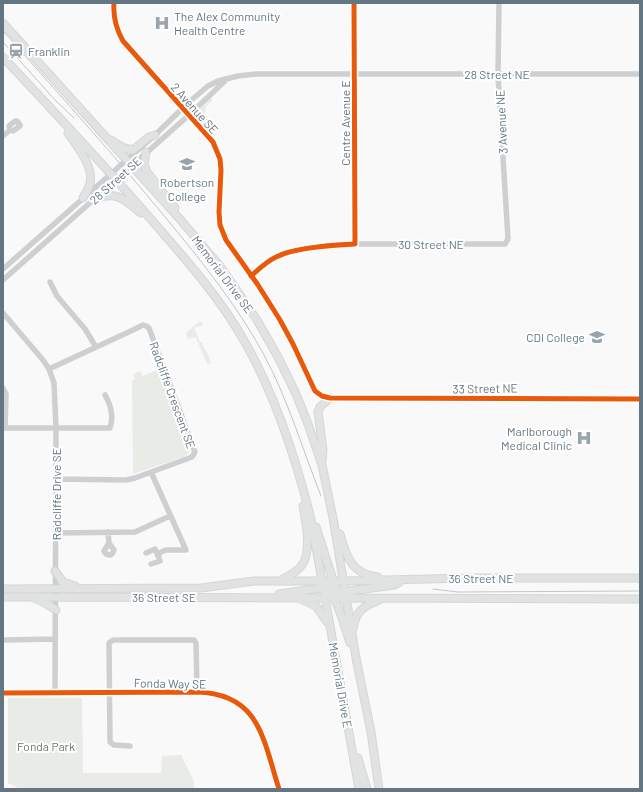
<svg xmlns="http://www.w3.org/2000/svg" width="643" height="792" viewBox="0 0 643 792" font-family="Barlow,sans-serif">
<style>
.green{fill:#e8ebe6}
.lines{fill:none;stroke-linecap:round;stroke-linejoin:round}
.major-casing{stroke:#d5d6d7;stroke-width:9}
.minor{stroke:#cecfd0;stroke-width:5.5}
.major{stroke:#e1e2e2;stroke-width:7}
.tram{stroke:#c3c5c6;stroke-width:1}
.cycleway-casing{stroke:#fff;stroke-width:8}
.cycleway{stroke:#e8590c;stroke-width:5}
.labels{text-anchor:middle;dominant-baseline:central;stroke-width:4;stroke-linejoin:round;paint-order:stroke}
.poi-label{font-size:12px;fill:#657683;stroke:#fff;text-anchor:start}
.street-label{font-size:12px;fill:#657683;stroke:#fff}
.park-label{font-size:12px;fill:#687a64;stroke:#fff}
</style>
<rect width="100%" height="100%" fill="#f9f9f9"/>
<path class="green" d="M211,98L213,100L205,108L206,109L204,114L207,119L218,130L213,135L197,115L200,109Z
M200,321L204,325L194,328L200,342H202L205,350H206L211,363L207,364L196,337L194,338L193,337L188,339L186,333Z
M160,369L189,448V452L186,456L133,474L132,381L136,379H135L133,374L140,371L142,376Z
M8,698H82L83,773H161L162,756L181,755L194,781V789H20L8,783Z"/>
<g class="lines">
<defs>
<path id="major" d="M3,23L178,217L220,266L257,320L278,357L296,394L308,424L322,465L333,518L356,658L371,732L379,789
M3,57C54,112 106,167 155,224C188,262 221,299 246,344C277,399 296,459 311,519L359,789
M68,133C77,146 94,167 90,183C89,188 86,193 83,198
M111,140L124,148L133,150L149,137L155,135
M146,152L144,164L147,172L175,208
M93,199C117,191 123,198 141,213
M322,461L323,450L318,412L320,407L330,398
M316,527L335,586L339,593L347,598
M340,534C346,556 352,575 378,577
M55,571L63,582L75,586
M281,580C289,576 297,572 302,565C312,551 306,522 303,506
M322,581C338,598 343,622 350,643
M3,589L201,588L254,581H343L469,578H640
M341,592L395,585L400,582
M279,594L328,587
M3,597L640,599
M34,598L45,603L56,610
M301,599L316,606L327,622
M353,629C356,611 362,607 379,600
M358,758L367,789"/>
</defs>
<use href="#major" class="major-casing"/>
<path class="minor" d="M114,3C113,17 116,29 123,41L213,142L220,159L221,170L219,212L220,225L226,240L258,285L280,320L293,344L315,391L322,396L330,398L640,399
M354,3L355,244
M3,136L10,130L9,126L15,121H17L20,125V126L13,131L10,130
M3,269L155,135L189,102L208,86L218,81L238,76L257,74H640
M251,276L274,257L282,254L294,251L317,248L355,244H505L508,239L498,75L499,3
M3,280L189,115L226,80
M50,282L57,296L85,329L96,347
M3,313L43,360L49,369L54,383L56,428L55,692
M49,369L133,330L143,325L146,326L149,328L195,452L192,457L135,478L126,480L56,479
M3,388L6,394L5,428
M3,428H110C114,416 111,405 105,395
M151,472L186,550H166L159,553V555
M108,532L109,543L104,551L106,554L110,555L112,554L114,550L109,543
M56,533L135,532L170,516
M146,553L155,549L160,561L151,564
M4,640L54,639
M3,693L197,692C260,694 263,739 279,789
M130,746L114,745L110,742L109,643L113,640H194L196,643L197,692"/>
<use href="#major" class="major"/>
<path class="tram" d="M3,31C58,93 114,155 166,218C202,262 236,304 263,353C288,399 302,448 321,496
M3,42L55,100L74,118
M433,589L458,592L640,591"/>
<defs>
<path id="cycleway" d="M114,3C113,17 116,29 123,41L213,142L220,159L221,170L219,212L220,225L226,240L258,285L280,320L293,344L315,391L322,396L330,398L640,399
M251,276C259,269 267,261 276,257C295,247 333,245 355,244L354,3
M3,693L197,692C260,694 263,739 279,789"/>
</defs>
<use href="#cycleway" class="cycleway-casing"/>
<use href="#cycleway" class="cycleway"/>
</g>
<defs>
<symbol id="hospital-bare" viewBox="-9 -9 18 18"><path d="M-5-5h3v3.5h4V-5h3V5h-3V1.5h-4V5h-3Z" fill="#99a4ac" stroke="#fff" stroke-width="2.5" paint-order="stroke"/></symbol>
<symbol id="station-bare" viewBox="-9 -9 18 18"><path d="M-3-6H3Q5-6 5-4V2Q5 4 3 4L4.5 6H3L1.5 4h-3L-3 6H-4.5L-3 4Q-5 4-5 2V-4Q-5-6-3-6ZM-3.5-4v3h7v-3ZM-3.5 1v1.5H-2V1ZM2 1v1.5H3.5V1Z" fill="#99a4ac" stroke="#fff" stroke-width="2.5" paint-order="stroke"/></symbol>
<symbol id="university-bare" viewBox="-9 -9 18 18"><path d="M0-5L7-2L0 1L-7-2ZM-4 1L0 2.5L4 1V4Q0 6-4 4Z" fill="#99a4ac" stroke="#fff" stroke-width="2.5" paint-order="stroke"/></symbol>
</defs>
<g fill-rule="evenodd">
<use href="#hospital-bare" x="151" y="12" width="22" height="22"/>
<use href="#station-bare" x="5" y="40" width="22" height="22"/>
<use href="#university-bare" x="176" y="153" width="22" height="22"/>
<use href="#university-bare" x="586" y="326" width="22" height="22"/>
<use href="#hospital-bare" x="573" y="427" width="22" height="22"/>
</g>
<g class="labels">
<g class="poi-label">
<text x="174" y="16">The Alex Community<tspan x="174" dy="14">Health Centre</tspan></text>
<text x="28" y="51">Franklin</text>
<text x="187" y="182" text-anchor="middle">Robertson<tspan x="187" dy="14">College</tspan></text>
<text x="585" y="337" text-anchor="end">CDI College</text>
<text x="572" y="431" text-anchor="end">Marlborough<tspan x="572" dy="14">Medical Clinic</tspan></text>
</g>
<g class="street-label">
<text x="497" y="74">28 Street NE</text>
<text transform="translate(195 108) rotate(48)">2 Avenue SE</text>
<text transform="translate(501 122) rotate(-93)">3 Avenue NE</text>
<text transform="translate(345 123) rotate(-90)">Centre Avenue E</text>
<text transform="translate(115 180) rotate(-42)">28 Street SE</text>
<text x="431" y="244">30 Street NE</text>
<text transform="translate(223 274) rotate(53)">Memorial Drive SE</text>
<text transform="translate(485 388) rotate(-1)">33 Street NE</text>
<text transform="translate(173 395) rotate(70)">Radcliffe Crescent SE</text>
<text transform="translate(56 494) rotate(-90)">Radcliffe Drive SE</text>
<text x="481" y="578">36 Street NE</text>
<text x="164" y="597">36 Street SE</text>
<text transform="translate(170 683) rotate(1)">Fonda Way SE</text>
<text transform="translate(341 685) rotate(80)">Memorial Drive E</text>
</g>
<g class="park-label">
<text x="46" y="746">Fonda Park</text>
</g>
</g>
<rect width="643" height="792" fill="none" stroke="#657683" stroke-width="8"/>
</svg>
